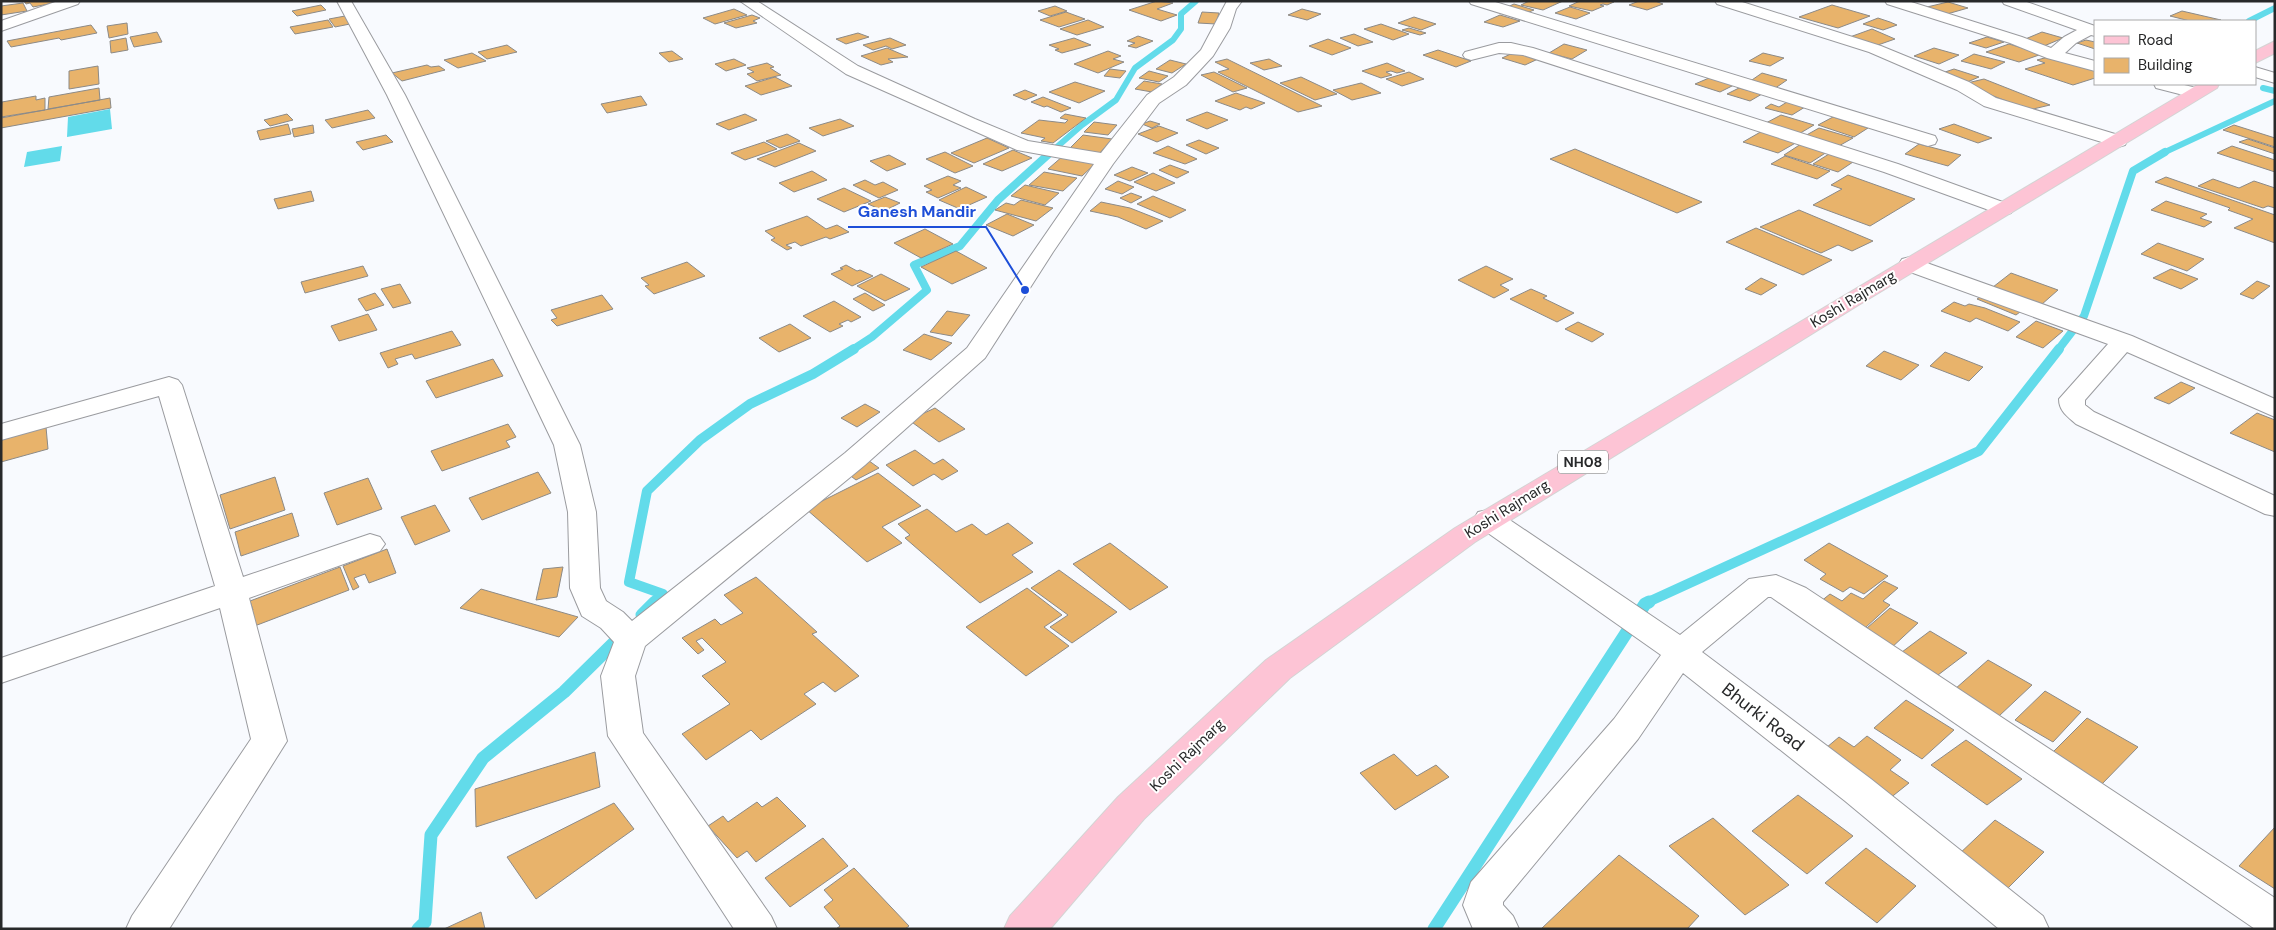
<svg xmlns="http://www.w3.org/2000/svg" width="2276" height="930" viewBox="0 0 2276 930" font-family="'DM Sans',sans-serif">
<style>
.water{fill:#62dbea}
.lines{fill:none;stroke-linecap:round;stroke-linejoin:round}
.stream-far3{stroke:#62dbea;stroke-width:6}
.stream-far2{stroke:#62dbea;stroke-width:8}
.stream-far1{stroke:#62dbea;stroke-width:10}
.stream{stroke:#62dbea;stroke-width:13}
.building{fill:#e8b36b;stroke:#8c8a87}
.street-casing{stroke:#9a9b9f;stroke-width:2}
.primary-casing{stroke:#d4d4d4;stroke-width:2}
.street{fill:#fff;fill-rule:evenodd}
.primary{fill:#fdc4d5;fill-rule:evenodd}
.labels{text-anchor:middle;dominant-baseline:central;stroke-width:4;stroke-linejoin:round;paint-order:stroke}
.shield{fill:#fff;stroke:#68696a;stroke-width:1}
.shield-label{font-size:14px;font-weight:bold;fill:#28292a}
.street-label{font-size:15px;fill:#28292a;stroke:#fff}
.near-street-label{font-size:18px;fill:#28292a;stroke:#fff}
.leader{fill:none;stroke:#1d4ed8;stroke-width:2}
.callout-dot{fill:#1d4ed8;stroke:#fff;stroke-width:2}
.callout-label{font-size:16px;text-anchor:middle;font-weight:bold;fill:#1d4ed8;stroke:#fff;stroke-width:4;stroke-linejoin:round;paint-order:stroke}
</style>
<rect width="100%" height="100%" fill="#f8fafe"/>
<path class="water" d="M110,109L112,129L67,137L68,117Z
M62,146L60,161L24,167L27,152Z"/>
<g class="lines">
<path class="stream-far3" d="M2249,21L2275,8
M2263,88L2275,91
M1050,153L1082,125L1116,100L1135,68L1173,40L1181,29V14L1196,1
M2163,153L2275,101"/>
<path class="stream-far2" d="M852,350L872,337L927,290L914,265L960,246L998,200L1051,152
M2058,350L2084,316L2133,171L2165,152"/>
<path class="stream-far1" d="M654,603L663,594L629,582L647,491L700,440L750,404L813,374L854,349
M1646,603L1979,451L2059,349"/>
<path class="stream" d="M642,615L655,602
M418,929L425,922L431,835L483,758L564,692L623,634
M1434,929L1645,604L1649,602"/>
</g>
<path class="building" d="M24,1H49L54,3L33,7L30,3L26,4Z
M1157,1L1173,3L1157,9L1177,15L1161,21L1129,10Z
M1529,1H1563L1543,10L1521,5Z
M1580,1H1611L1614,2L1607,5L1603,4L1600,5L1604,6L1592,11L1569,6Z
M1639,1H1655L1663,4L1647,10L1629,5Z
M1948,2L1968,8L1947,14L1927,7Z
M23,3L27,11L1,15V6Z
M1514,4L1534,10L1524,14L1503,9Z
M321,5L326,10L297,16L292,11Z
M1832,5L1870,16L1838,28L1799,17Z
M1055,6L1067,11L1050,16L1038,11Z
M1570,7L1590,13L1576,19L1555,13Z
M734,9L747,15L715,24L703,18Z
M1302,9L1321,14L1307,20L1288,15Z
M2182,11L2221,20L2190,21L2170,16Z
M1066,12L1085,19L1059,27L1040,20Z
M1202,12L1219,13L1216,24L1198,23Z
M752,15L760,18L753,21L757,23L736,28L724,23Z
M1500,15L1520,21L1503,27L1484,22Z
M345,16L350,24L335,27L329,19Z
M1414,17L1436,24L1421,30L1398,23Z
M1878,18L1890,22L1897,25L1883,30L1863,24Z
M328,20L333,27L295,34L290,27Z
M1088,20L1104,27L1077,35L1060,29Z
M127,23L128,34L109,38L107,26Z
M1381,24L1409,34L1393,40L1364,29Z
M91,25L97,33L61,40L59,38L11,47L7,41Z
M1409,28L1426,33L1420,35L1402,30Z
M1872,29L1895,39L1875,46L1847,38Z
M157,32L162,42L134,47L130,37Z
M2042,32L2063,38L2044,46L2023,40Z
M858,33L869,37L846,44L836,39Z
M1354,34L1373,42L1358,46L1340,38Z
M1138,36L1153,41L1136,48L1128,46L1135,43L1127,41Z
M1987,37L2004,42L1986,48L1969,43Z
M126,38L128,50L111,53L110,41Z
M890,38L906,45L892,49L886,46L873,50L863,45Z
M1074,38L1091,45L1062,53L1055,50L1059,49L1049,45Z
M1328,39L1351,48L1332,55L1309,46Z
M2086,40L2095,42V49L2077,43Z
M1564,44L1587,50L1572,59L1549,53Z
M2009,44L2042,54L2019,62L1986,52Z
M507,45L517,52L487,59L478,52Z
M887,48L908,57L888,59L893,62L881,65L861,56Z
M1934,48L1959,55L1939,64L1914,56Z
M1438,50L1471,61L1456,67L1423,55Z
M672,51L683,59L669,62L659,53Z
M1108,51L1121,56L1113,59L1124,62L1098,73L1074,64Z
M1515,52L1538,59L1525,65L1502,58Z
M472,53L486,61L458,68L444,60Z
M1763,53L1784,58L1770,66L1749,61Z
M1974,54L2005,62L1991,69L1961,61Z
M2052,56L2095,70V78L2073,85L2025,69L2045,63L2037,60Z
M734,59L746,65L726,71L715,64Z
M1227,59L1322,106L1298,112L1218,72L1229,69L1215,62Z
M1269,59L1282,66L1264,70L1250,63Z
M1170,60L1186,64L1172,73L1156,69Z
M767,63L774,67L770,68L781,75L757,81L747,74L754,72L747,68Z
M1387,63L1405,71L1397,73L1391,71L1386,72L1392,75L1381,78L1362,71Z
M427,65L431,67L439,66L445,70L402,81L392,73Z
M98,66L99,84L69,89V71Z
M1110,69L1126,71L1120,78L1104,76Z
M1954,69L1979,77L1965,83L1939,74Z
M1149,71L1168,76L1159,82L1139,78Z
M1214,72L1247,88L1233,92L1201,75Z
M1409,72L1424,79L1402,86L1386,79Z
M1762,73L1787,80L1774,89L1749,82Z
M775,77L792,86L761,95L745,86Z
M1301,77L1337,94L1315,100L1280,83Z
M1709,78L1734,85L1720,92L1695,84Z
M1984,79L2050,105L2029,110L1963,84Z
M1144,81L1162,84L1152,92L1135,89Z
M1075,82L1105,91L1079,103L1049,92Z
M1361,83L1381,93L1352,100L1333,90Z
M99,88L100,100L48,109L49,97Z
M1739,88L1762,94L1750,101L1727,94Z
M1025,90L1037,95L1025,100L1013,95Z
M1236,93L1265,103L1251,109L1246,107L1240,110L1215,101Z
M36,96V100L45,98V110L1,117L2,102Z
M641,96L647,105L607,113L601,104Z
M1043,97L1071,108L1061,112L1047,106L1044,107L1031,102Z
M110,98L111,108L1,128V118Z
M1787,102L1805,107L1792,115L1765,108L1771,104L1779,107Z
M368,110L375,118L332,128L325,120Z
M1207,112L1228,120L1207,129L1186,120Z
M287,114L293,120L270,126L264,120Z
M745,114L757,120L729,130L716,124Z
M1065,114L1086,118L1053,143L1041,141L1045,138L1021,133L1039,120L1065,123L1068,120L1060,118Z
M1781,115L1814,125L1797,135L1764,124Z
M1833,117L1868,128L1854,137L1818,125Z
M840,119L854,126L823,136L809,128Z
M1150,121L1160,124L1152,128L1142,124Z
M1094,122L1117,125L1108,135L1084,132Z
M288,124L291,134L260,140L257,131Z
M1954,124L1992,138L1978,143L1939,129Z
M313,125L314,133L294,137L292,129Z
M2234,125L2275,138V147L2223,130Z
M1159,126L1178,133L1157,142L1138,134Z
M1819,128L1853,138L1837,147L1803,137Z
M1764,130L1799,141L1778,153L1743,142Z
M787,134L800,141L780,148L766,141Z
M386,135L393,142L363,150L356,142Z
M1083,135L1112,139L1099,154L1069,149Z
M987,138L1009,148L974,163L951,153Z
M2248,139L2275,148V154L2239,142Z
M1199,140L1219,148L1206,154L1186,145Z
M764,142L777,149L745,160L731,153Z
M799,143L816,151L775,167L757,159Z
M1801,144L1827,152L1810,163L1784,155Z
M1919,144L1961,155L1948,166L1905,154Z
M1168,146L1197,159L1185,164L1153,153Z
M2232,146L2275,160V172L2217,153Z
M1575,149L1702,202L1677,213L1550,159Z
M1013,150L1032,158L1002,171L983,164Z
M945,152L973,166L955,173L926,159Z
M1829,154L1853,162L1838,172L1813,164Z
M889,155L906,164L887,171L870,161Z
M1063,156L1097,162L1082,176L1048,169Z
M1785,156L1830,171L1817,179L1771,164Z
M1170,165L1189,172L1177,178L1159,170Z
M1132,167L1148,173L1130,181L1114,175Z
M812,171L827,180L794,192L779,183Z
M1044,172L1077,178L1063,191L1029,185Z
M1153,173L1175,183L1156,191L1134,182Z
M1848,175L1915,199L1870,226L1813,205L1842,189L1831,185Z
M948,176L961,181L953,185L961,188L938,198L926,192L932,190L924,186Z
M2166,177L2275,215V243L2234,228L2253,219L2228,210L2230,208L2155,182Z
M2213,179L2239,188L2254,181L2275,188V208L2268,206L2263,208L2198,186Z
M865,180L875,185L883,182L898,190L879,198L853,185Z
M1118,181L1134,187L1122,194L1105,189Z
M1025,185L1059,193L1045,205L1011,196Z
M966,187L987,197L960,209L939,200Z
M844,188L871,201L844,212L817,199Z
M311,191L314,201L278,209L274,199Z
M1131,193L1142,197L1131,203L1120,198Z
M1153,196L1186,210L1170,218L1137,204Z
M885,197L900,203L884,211L868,204Z
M1021,200L1053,208L1036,221L995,210L1006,203L1014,205Z
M2166,201L2207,214L2200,218L2212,222L2204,227L2151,210Z
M1101,202L1130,208L1163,221L1146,229L1118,217L1090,211Z
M1799,210L1873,241L1852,251L1838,245L1821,253L1760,227Z
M1007,214L1034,225L1013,236L986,225Z
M807,216L826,229L837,225L849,232L830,239L826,237L801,246L795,242L786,245L792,248L787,250L771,240L775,238L765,231Z
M1756,228L1832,260L1803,275L1726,242Z
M925,229L953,244L921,258L894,243Z
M2158,243L2204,259L2187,271L2141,254Z
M956,251L987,268L952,284L921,267Z
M687,262L705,276L654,294L645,286L649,285L641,278Z
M846,265L857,271L860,270L873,276L852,286L831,274L843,269L840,268Z
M363,266L368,276L305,293L301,282Z
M1486,266L1513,279L1500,285L1509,290L1494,298L1458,280Z
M2171,269L2198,279L2181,289L2153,278Z
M2011,273L2058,290L2041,305L1993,287Z
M881,274L910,289L885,301L857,286Z
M1761,278L1777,285L1761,295L1745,289Z
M2257,281L2270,286L2253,299L2240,294Z
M400,284L411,303L393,308L381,289Z
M1531,289L1547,296L1543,298L1574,313L1557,322L1510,299Z
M375,293L384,305L366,311L358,299Z
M865,293L885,305L873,311L853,299Z
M1985,294L2024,309L2016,315L1977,299Z
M602,295L613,309L557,326L551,320L557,318L551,310Z
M834,301L861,317L851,322L848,320L839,324L843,326L830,332L803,316Z
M1954,302L1965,306L1969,304L1985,308L2020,322L2008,331L1976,318L1970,322L1941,311Z
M947,311L970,315L952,336L930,332Z
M368,314L377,330L339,341L331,326Z
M2036,321L2063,331L2043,348L2016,337Z
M1578,322L1604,334L1592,342L1565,329Z
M790,324L811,338L779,352L759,338Z
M452,331L461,345L415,359L412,354L395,359L398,364L388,368L380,353Z
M924,334L952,343L931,360L903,350Z
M1884,351L1919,365L1901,380L1866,366Z
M1945,352L1983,367L1969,381L1930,366Z
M493,359L503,376L436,398L426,381Z
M2181,382L2195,388L2169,404L2154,398Z
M865,404L880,412L857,427L841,418Z
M935,408L965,429L939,442L909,420Z
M2257,413L2275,420V452L2230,433Z
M508,424L516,437L506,441L510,447L442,471L431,451Z
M46,427L48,449L1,462V440Z
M915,450L934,464L943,459L958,471L942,480L934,474L913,486L886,465Z
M865,458L879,468L856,480L843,470Z
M538,472L551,493L482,520L469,498Z
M878,473L921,506L882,527L902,543L867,562L806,509Z
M275,477L285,510L230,529L220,495Z
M368,478L382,509L337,525L324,493Z
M435,505L450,531L415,545L401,517Z
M927,509L956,532L972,524L986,535L1008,523L1033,543L1012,555L1033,572L980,603L905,538L910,535L898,524Z
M292,513L299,536L241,556L235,532Z
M1110,543L1168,587L1130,610L1073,564Z
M1829,543L1888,576L1864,594L1850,587L1843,592L1820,579L1826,574L1804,560Z
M387,549L396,573L369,583L365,574L354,578L359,587L353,590L343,566Z
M340,567L349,590L252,627L247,612L253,610L250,601Z
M563,567L557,597L536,600L543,569Z
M1059,570L1117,612L1072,643L1050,627L1068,615L1031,588Z
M756,577L817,632L812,634L859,676L835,692L823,682L804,694L816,704L761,740L751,730L706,760L682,734L730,704L702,676L726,662L702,638L696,641L704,650L698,654L682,638L715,619L721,625L743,613L724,595Z
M1884,581L1898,588L1883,601L1890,605L1865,628L1820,602L1830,594L1842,601L1851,593L1863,599Z
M1027,588L1062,615L1044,627L1069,646L1026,676L966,627Z
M481,589L578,617L559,637L460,608Z
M1890,608L1918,623L1889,650L1860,634Z
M1930,631L1967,653L1938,675L1902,652Z
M1988,660L2032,685L1999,716L1955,689Z
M2045,691L2081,712L2053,742L2015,720Z
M1906,700L1954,730L1922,759L1874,728Z
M2087,718L2138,747L2101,785L2051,754Z
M1867,736L1901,760L1890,770L1909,783L1889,799L1820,753L1839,737L1854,747Z
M1966,740L2022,779L1987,805L1931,765Z
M595,752L600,787L476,827L475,789Z
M1394,754L1417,776L1436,765L1449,777L1395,810L1360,773Z
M1798,795L1853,836L1807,874L1752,831Z
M777,797L806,826L756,862L747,851L737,858L708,826L723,816L728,822L757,802L762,807Z
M614,803L634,829L536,899L507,857Z
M1713,818L1789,885L1745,915L1669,846Z
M1995,820L2044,852L2006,890L1957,856Z
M2275,827V889L2239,866Z
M823,838L848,866L790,907L765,878Z
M1866,848L1916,886L1877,923L1825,883Z
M1619,855L1699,916L1687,929H1541Z
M854,868L909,926L905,929H836L840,926L824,907L833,900L824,890Z
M481,912L485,929H444Z"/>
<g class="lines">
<defs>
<path id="street" d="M58,1H80L78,4L1,31V21Z
M337,1H351L405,95L580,445L596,512L600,588L606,601L623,612L632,621L845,453L967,348L1094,164L1017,150L846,74L740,1H757L858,66L975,119L1028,141L1101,153L1147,95L1174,77L1201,50L1227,1H1242L1236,9L1230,28L1213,56L1186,85L1159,103L1113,164L1053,252L985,358L865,465L645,646L635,676L643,733L771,916L777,929H734L608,736L601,676L614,642L601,628L582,616L570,588L568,512L554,445L387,95Z
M1469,1H1492L1935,136L1937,140L1935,144L1928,146L1921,144L1471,4Z
M1715,1H1739L1881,46L1969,82L1996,98L2125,137L2127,141L2125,145L2118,147L1984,106L1957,90L1869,52L1717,4Z
M1885,1H1908L2022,37L2051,48L2064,37L2077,30L2004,4L2002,1H2024L2095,26V36L2091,35L2076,43L2065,53L2095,61V71L2047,58L2010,43L1887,4Z
M1499,43H1511L1533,48L1898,164L2011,205L2014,209L2011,213L2004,215L1997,213L1884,172L1523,55L1499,53L1471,60L1465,58L1463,55L1465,52Z
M2255,67L2275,73V83L2255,77Z
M2154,84H2180L2201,89L2204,93L2201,97L2195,98L2156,88Z
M1910,257L2132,336L2275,399V417L2127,352L2085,400V405L2094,412L2275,496V516L2265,514L2076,424C2067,416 2059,411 2059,399L2108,344L1902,269L1899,264L1902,259Z
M169,377L178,380L182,385L243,577L370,534L380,537L385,544L380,551L249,598L287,741L169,929H126L132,916L251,739L220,608L1,683V658L215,586L159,396L1,440V424Z
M1488,510L1498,512L1680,635L1749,579L1776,575L1806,588L2275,898V929H2255L1771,597H1768L1702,652L1871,779L2043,916L2049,929H1999L1845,801L1683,673L1638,739L1503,902V905L1513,916L1519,929H1473L1463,905L1471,882L1614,719L1661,655L1478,526L1474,519L1478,512Z"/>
<path id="primary" d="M2275,41V53L2255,63V51Z
M2199,84H2219L2217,88L1857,306L1475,542L1290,678L1144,819L1050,929H1004L1010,916L1118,797L1266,660L1455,528Z"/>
</defs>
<use href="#street" class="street-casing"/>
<use href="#primary" class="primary-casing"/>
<use href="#street" class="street"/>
<use href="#primary" class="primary"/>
</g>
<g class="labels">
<rect class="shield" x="1558" y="450.5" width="50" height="23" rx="4"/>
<g class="shield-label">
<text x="1583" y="462">NH08</text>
</g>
<g class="street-label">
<text transform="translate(1853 299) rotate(-31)">Koshi Rajmarg</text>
<text transform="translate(1507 509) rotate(-32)">Koshi Rajmarg</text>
<text transform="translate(1187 755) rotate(-44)">Koshi Rajmarg</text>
</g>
<g class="near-street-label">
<text transform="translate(1763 717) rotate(38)">Bhurki Road</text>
</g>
</g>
<path class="leader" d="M1025 290L986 227H848"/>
<circle class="callout-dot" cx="1025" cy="290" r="5"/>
<g class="callout-label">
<text x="917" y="217">Ganesh Mandir</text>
</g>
<rect width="2276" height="930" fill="none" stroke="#28292a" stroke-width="5"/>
<rect x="2094" y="20" width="162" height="65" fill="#ffffff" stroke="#a9a9aa"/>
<rect x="2104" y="36" width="25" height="8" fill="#fdc4d5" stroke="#a9a9aa"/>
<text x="2138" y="45" font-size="15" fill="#28292a">Road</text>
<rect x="2104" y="58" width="25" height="15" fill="#e8b36b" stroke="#a9a9aa"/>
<text x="2138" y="70" font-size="15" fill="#28292a">Building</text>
</svg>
